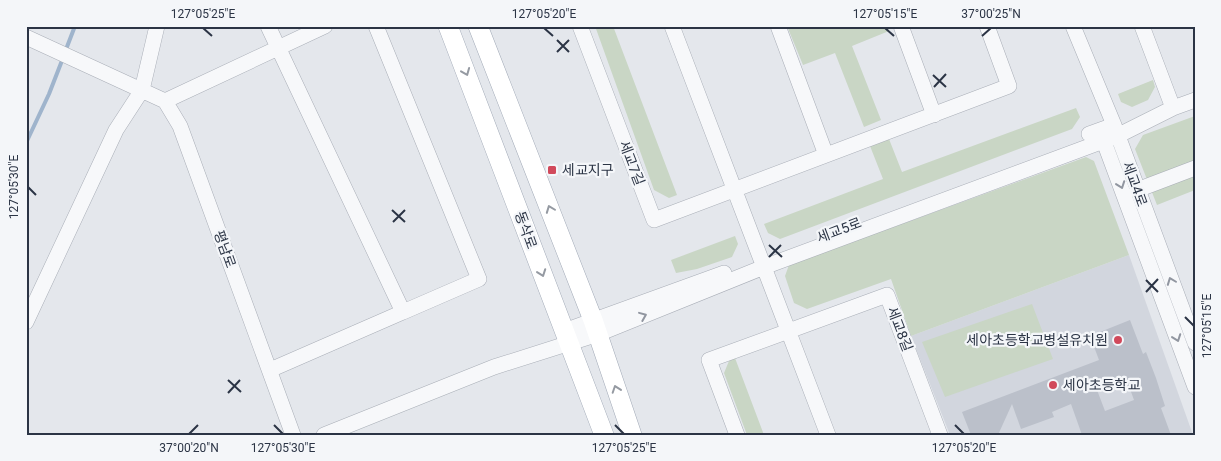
<svg xmlns="http://www.w3.org/2000/svg" width="1221" height="461" viewBox="0 0 1221 461" font-family="Roboto,'Noto Sans KR',sans-serif">
<style>
.built{fill:#d2d6de}
.green{fill:#c9d6c5}
.lines{fill:none;stroke-linecap:round;stroke-linejoin:round}
.stream{stroke:#9fb4cc;stroke-width:4}
.building{fill:#bbc0ca;fill-rule:evenodd}
.minor-casing{stroke:#a9aeb7;stroke-width:16}
.major-casing{stroke:#a3abb8;stroke-width:20}
.minor{stroke:#f7f8fa;stroke-width:15}
.major{stroke:#fff;stroke-width:19}
.oneway{stroke:#959aa2}
.oneway2{stroke:#9196a0}
.ticks{fill:none;stroke:#2b3445;stroke-width:2}
.poi-dot{fill:#d1495b;stroke:#f4f6f9;stroke-width:2}
.labels{text-anchor:middle;dominant-baseline:central;stroke-width:4.5;stroke-linejoin:round;paint-order:stroke}
.street-label{font-size:14px;fill:#2b3445;stroke:#f4f6f9}
.poi-label{font-size:14px;fill:#2b3445;stroke:#f4f6f9;text-anchor:start}
.neatline{fill:none;stroke:#2b3445;stroke-width:2}
.ticks-label{font-size:12px;text-anchor:middle;fill:#2b3445}
</style>
<rect width="100%" height="100%" fill="#e4e7ec"/>
<path class="built" d="M1129,255L1193,435H950L911,336Z"/>
<path class="green" d="M595,26H613L677,195L669,198L654,190Z
M787,26H888L889,31L852,46L881,120L864,127L835,53L803,65Z
M1153,80L1155,87L1148,100L1132,107L1121,102L1118,94Z
M1076,108L1080,117L1072,129L780,239L768,233L764,224L883,179L870,146L889,139L902,172Z
M1195,116V190L1157,205L1135,149L1143,135Z
M1086,157L1094,161L1129,255L911,336L891,279L807,309L794,303L785,276L789,265Z
M735,236L738,244L732,257L697,269L676,273L671,260Z
M1032,304L1053,359L945,397L922,342Z
M735,358L764,435H747L724,373L729,361Z"/>
<g class="lines">
<path class="stream" d="M65,52L75,26
M26,143L49,94L63,58"/>
</g>
<path class="building" d="M1130,320L1143,354L1146,352L1156,378L1165,406L1161,408L1171,435H1082L1071,404L1052,412L1054,417L1021,429L1012,404L998,435H971L962,412L1099,360L1090,336ZM1126,378L1134,400L1105,411L1097,390Z"/>
<g class="lines">
<defs>
<path id="minor" d="M268,26L403,312L479,279L376,26
M580,26L654,220L1009,86L987,26
M672,26L828,435
M778,26L826,155
M901,26L934,115
M1073,26L1114,125L1195,343
M26,37L165,101L180,126L293,435
M165,101L325,26
M1173,108L1195,100
M1100,131L1195,387
M1089,134L1114,125
M1137,190L1195,168
M26,322L116,130L142,90L157,26
M564,331L724,273
M270,370L403,312
M324,435L494,367L598,334L764,267L1117,136L1173,108L1142,26
M737,435L709,360L887,295L940,435"/>
<path id="major" d="M448,26L604,435
M478,26L593,320L632,435"/>
</defs>
<use href="#minor" class="minor-casing"/>
<use href="#major" class="major-casing"/>
<use href="#minor" class="minor"/>
<use href="#major" class="major"/>
</g>
<defs><path id="oneway-chevron" d="M-2-3.5L2.5 0L-2 3.5" fill="none" stroke-width="1.6" stroke-linecap="round" stroke-linejoin="round" transform="scale(1.25)"/></defs>
<g class="oneway">
<use href="#oneway-chevron" transform="translate(466 72) rotate(68)"/>
<use href="#oneway-chevron" transform="translate(550 209) rotate(-111)"/>
<use href="#oneway-chevron" transform="translate(542 273) rotate(70)"/>
<use href="#oneway-chevron" transform="translate(616 389) rotate(-109)"/>
</g>
<g class="oneway2">
<use href="#oneway-chevron" transform="translate(1121 185) rotate(70)"/>
<use href="#oneway-chevron" transform="translate(1171 281) rotate(-111)"/>
<use href="#oneway-chevron" transform="translate(643 316) rotate(-22)"/>
<use href="#oneway-chevron" transform="translate(1177 338) rotate(70)"/>
</g>
<path class="ticks" d="M203,28L212,36M544,28L553,36M885,28L894,36M982,36L991,28M557,40L569,52M557,52L569,40M933,75L946,87M934,87L946,74M28,187L36,195M392,210L405,222M393,222L405,210M769,245L782,257M769,257L781,245M1146,280L1158,292M1146,292L1158,279M1185,317L1194,326M228,380L241,392M228,393L240,380M274,425L283,434M615,425L624,434M955,425L964,434M189,434L198,425"/>
<g class="poi-dot">
<rect x="547" y="165" width="10" height="10" rx="2.5"/>
<circle cx="1118" cy="340" r="5"/>
<circle cx="1053" cy="385" r="5"/>
</g>
<g class="labels">
<g class="street-label">
<text transform="translate(632 163) rotate(69)">세교7길</text>
<text transform="translate(1135 184) rotate(70)">세교4로</text>
<text transform="translate(526 230) rotate(70)">동삭로</text>
<text transform="translate(839 230) rotate(-21)">세교5로</text>
<text transform="translate(225 249) rotate(70)">평남로</text>
<text transform="translate(900 329) rotate(69)">세교8길</text>
</g>
<g class="poi-label">
<text x="562" y="170">세교지구</text>
<text x="1108" y="340" text-anchor="end">세아초등학교병설유치원</text>
<text x="1063" y="385">세아초등학교</text>
</g>
</g>
<rect width="1221" height="461" fill="none" stroke="#f4f6f9" stroke-width="55"/>
<rect x="28" y="28" width="1166" height="406" class="neatline"/>
<g class="ticks-label">
<text x="203" y="18">127°05'25"E</text>
<text x="544" y="18">127°05'20"E</text>
<text x="885" y="18">127°05'15"E</text>
<text x="991" y="18">37°00'25"N</text>
<text transform="translate(14 187) rotate(-90)" y="4">127°05'30"E</text>
<text transform="translate(1207 326) rotate(-90)" y="4">127°05'15"E</text>
<text x="189" y="452">37°00'20"N</text>
<text x="283" y="452">127°05'30"E</text>
<text x="624" y="452">127°05'25"E</text>
<text x="964" y="452">127°05'20"E</text>
</g>
</svg>
